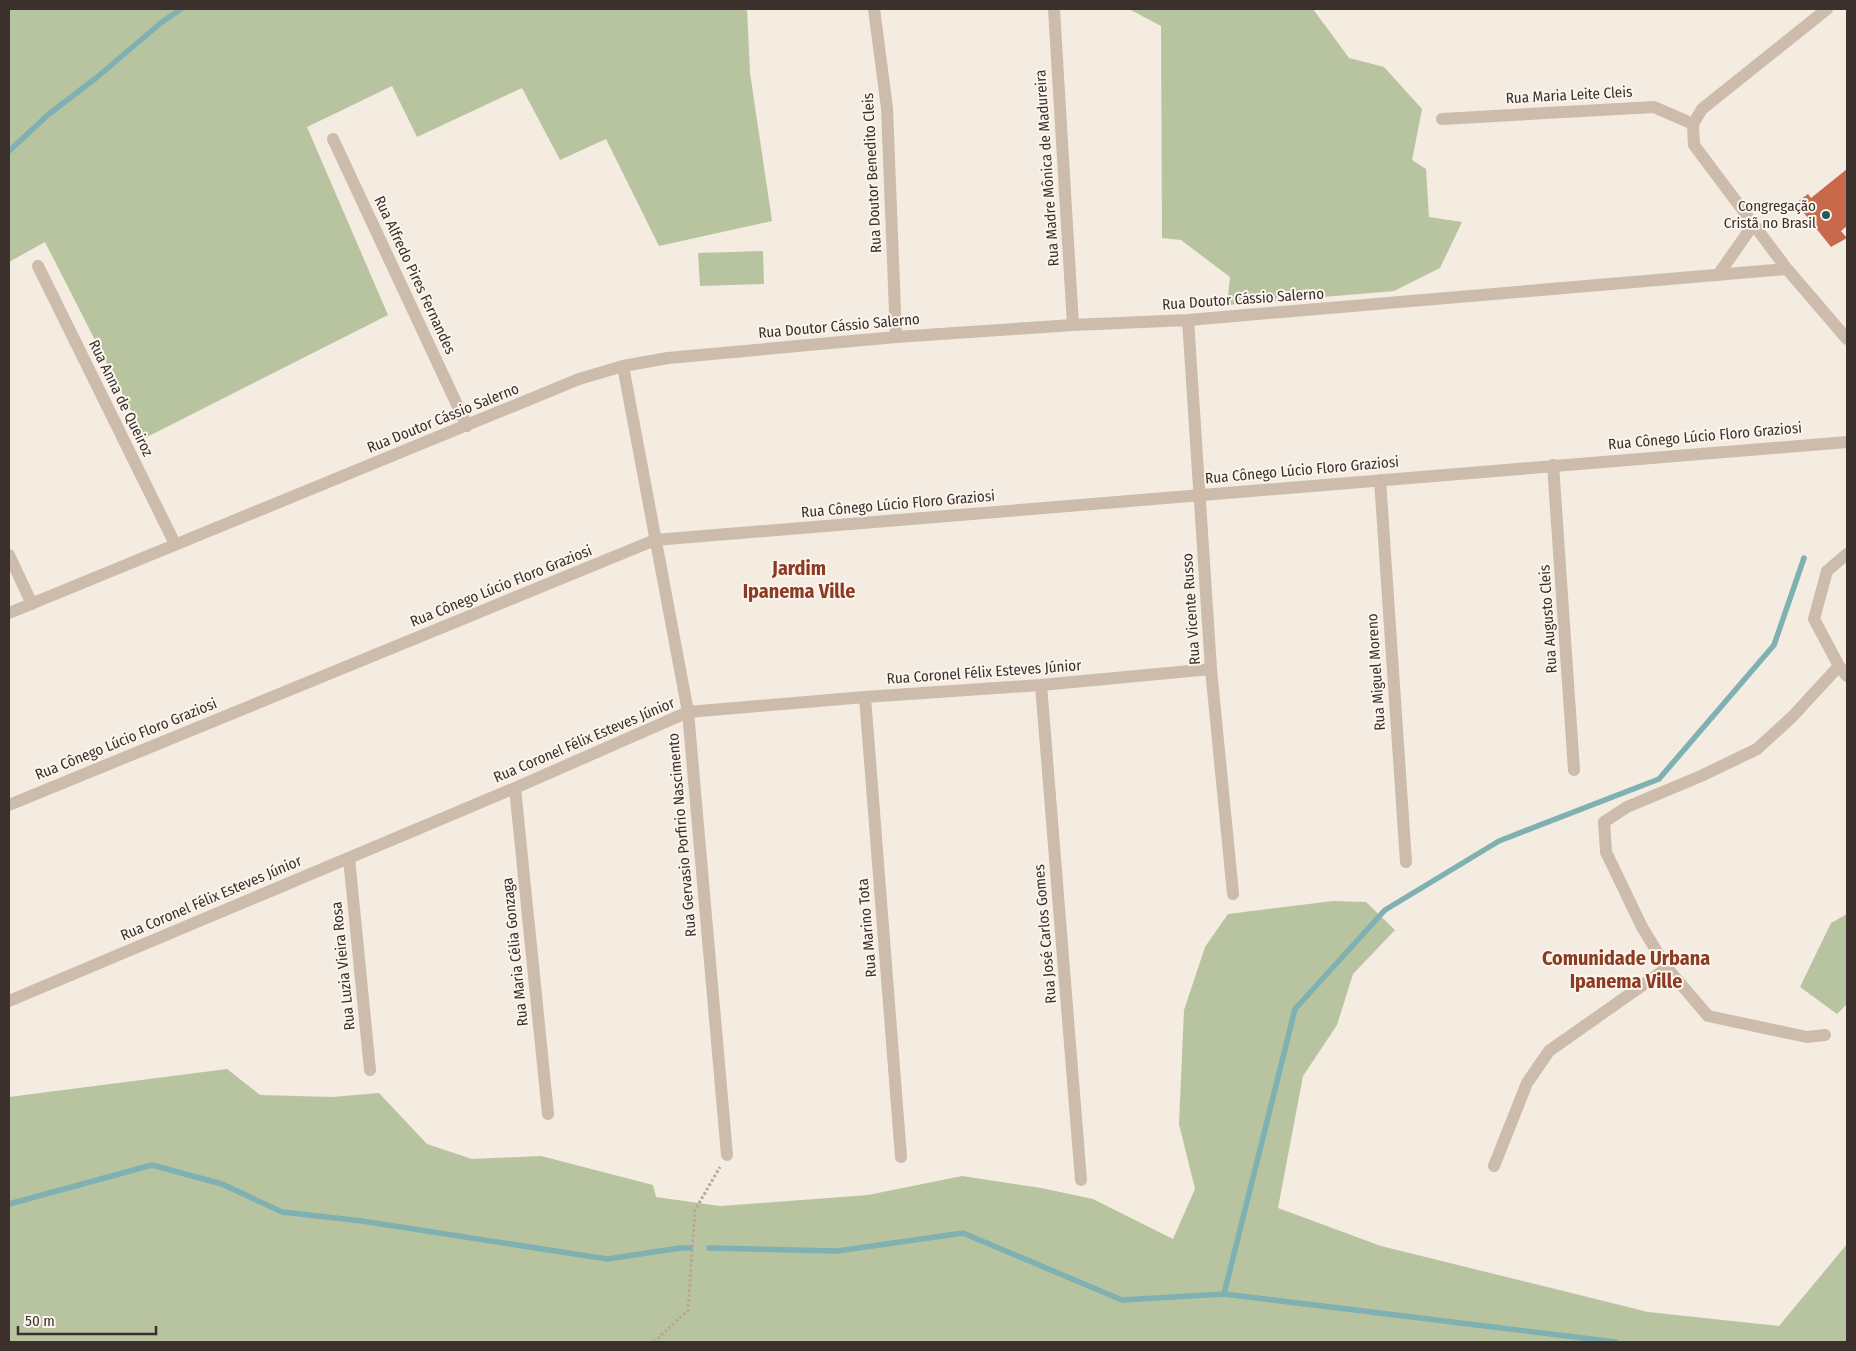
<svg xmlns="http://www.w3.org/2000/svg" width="1856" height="1351" viewBox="0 0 1856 1351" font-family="'Fira Sans Condensed',sans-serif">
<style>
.green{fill:#b8c4a0}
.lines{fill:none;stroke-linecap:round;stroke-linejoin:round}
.stream{stroke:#7fb0b2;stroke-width:5.5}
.building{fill:#c8694b}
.path{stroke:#b9a596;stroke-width:3;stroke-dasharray:2.5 2.5;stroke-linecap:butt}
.minor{stroke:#cdbbac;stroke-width:12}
.poi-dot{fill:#1f5a5e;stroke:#fbf5ee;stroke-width:2}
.labels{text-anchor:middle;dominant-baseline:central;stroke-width:4;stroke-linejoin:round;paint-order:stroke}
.street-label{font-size:15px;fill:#3b302b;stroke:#fbf5ee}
.poi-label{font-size:15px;fill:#3b302b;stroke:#fbf5ee;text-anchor:end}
.district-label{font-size:20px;font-weight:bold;fill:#8c3b22;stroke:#fbf5ee}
</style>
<rect width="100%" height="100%" fill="#f4ebe1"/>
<path class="green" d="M9,9H747L750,73L772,221L659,246L606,139L560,160L522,88L417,137L392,86L307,127L388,315L145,438L45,242L9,262Z
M1129,9H1313L1349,58L1384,67L1422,109L1412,160L1426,169L1429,217L1462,222L1440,268L1394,291L1227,305L1230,277L1181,240L1162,238L1161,26Z
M763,251L764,284L700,286L698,253Z
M1333,901L1366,902L1395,930L1353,974L1337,1025L1303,1076L1278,1208L1381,1246L1648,1312L1779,1326L1847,1244V1342H9V1097L227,1069L260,1095L332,1097L379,1093L427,1144L472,1159L541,1156L653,1185L656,1197L720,1206L868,1195L962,1176L1041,1188L1093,1199L1173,1239L1195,1189L1179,1124L1184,1010L1205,947L1228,914Z
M1847,914V1004L1837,1014L1800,987L1831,923Z"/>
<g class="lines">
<path class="stream" d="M9,151L49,114L96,78L162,22L181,9
M9,1204L152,1165L222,1184L282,1212L362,1221L607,1259L680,1248H690
M709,1248L837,1251L963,1233L1122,1300L1224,1294L1616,1342
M1224,1294L1295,1009L1385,910L1499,841L1659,779L1774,645L1804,558"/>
</g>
<path class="building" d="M1847,169V226L1841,231L1847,238L1831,247L1796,203L1808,194L1811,198Z"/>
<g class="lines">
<path class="path" d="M654,1342L688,1310L695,1210L720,1167"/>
<path class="minor" d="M874,9L887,108L896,337
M1054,9L1073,325
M1442,119L1654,107L1693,124
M1693,124L1694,145L1787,269L1847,339
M1693,124L1702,109L1827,9
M333,139L467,426
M38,266L175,544
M1718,275L1753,225
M1188,320L1211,669L1233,894
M623,366L688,712L727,1155
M1553,465L1574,770
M1380,480L1406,862
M1847,554L1827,571L1814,619L1839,666L1847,676
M9,555L32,604
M9,613L579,379L623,366L668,358L896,337L1073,325L1188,320L1787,269
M1041,685L1081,1180
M865,697L901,1157
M515,788L548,1114
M9,805L655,540L1847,442
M349,858L370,1070
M9,1001L515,788L688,712L865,697L1041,685L1211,669
M1825,1035L1807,1037L1708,1016L1667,968L1642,927L1606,852L1604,822L1627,807L1701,776L1757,749L1792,717L1839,666
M1494,1166L1527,1083L1549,1051L1667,968"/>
</g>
<circle class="poi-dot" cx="1826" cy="215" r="5"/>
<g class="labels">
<g class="street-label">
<text transform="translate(1569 95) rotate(-3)">Rua Maria Leite Cleis</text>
<text transform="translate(1047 168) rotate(-94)">Rua Madre Mônica de Madureira</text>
<text transform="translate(872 173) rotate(-93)">Rua Doutor Benedito Cleis</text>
<text transform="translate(415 275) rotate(65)">Rua Alfredo Pires Fernandes</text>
<text transform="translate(1243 299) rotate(-4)">Rua Doutor Cássio Salerno</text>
<text transform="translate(839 326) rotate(-5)">Rua Doutor Cássio Salerno</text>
<text transform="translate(121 398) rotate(64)">Rua Anna de Queiroz</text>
<text transform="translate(443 418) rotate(-22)">Rua Doutor Cássio Salerno</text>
<text transform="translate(1705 436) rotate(-5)">Rua Cônego Lúcio Floro Graziosi</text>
<text transform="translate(1302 470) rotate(-5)">Rua Cônego Lúcio Floro Graziosi</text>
<text transform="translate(898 504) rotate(-5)">Rua Cônego Lúcio Floro Graziosi</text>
<text transform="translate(501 586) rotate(-22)">Rua Cônego Lúcio Floro Graziosi</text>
<text transform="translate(1191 609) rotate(-94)">Rua Vicente Russo</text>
<text transform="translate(1548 619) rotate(-94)">Rua Augusto Cleis</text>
<text transform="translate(984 672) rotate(-4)">Rua Coronel Félix Esteves Júnior</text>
<text transform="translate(1376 672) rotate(-94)">Rua Miguel Moreno</text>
<text transform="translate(126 739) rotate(-22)">Rua Cônego Lúcio Floro Graziosi</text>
<text transform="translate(584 740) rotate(-23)">Rua Coronel Félix Esteves Júnior</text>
<text transform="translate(682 835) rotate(-95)">Rua Gervasio Porfirio Nascimento</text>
<text transform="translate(211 898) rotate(-23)">Rua Coronel Félix Esteves Júnior</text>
<text transform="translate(867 928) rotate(-95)">Rua Marino Tota</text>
<text transform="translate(1045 934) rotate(-95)">Rua José Carlos Gomes</text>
<text transform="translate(515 952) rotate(-96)">Rua Maria Célia Gonzaga</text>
<text transform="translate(343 966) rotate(-96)">Rua Luzia Vieira Rosa</text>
</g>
<g class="poi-label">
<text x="1816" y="206">Congregação<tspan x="1816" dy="17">Cristã no Brasil</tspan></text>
</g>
<g class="district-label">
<text x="799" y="568">Jardim<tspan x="799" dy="23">Ipanema Ville</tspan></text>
<text x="1626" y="958">Comunidade Urbana<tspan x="1626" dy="23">Ipanema Ville</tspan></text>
</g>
</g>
<rect width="1856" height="1351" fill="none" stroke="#3b302b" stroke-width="20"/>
<path d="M18 1326v8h138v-8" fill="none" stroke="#3b302b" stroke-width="2.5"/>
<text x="25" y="1326" font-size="15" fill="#3b302b" stroke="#fbf5ee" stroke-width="4" paint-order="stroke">50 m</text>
</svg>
